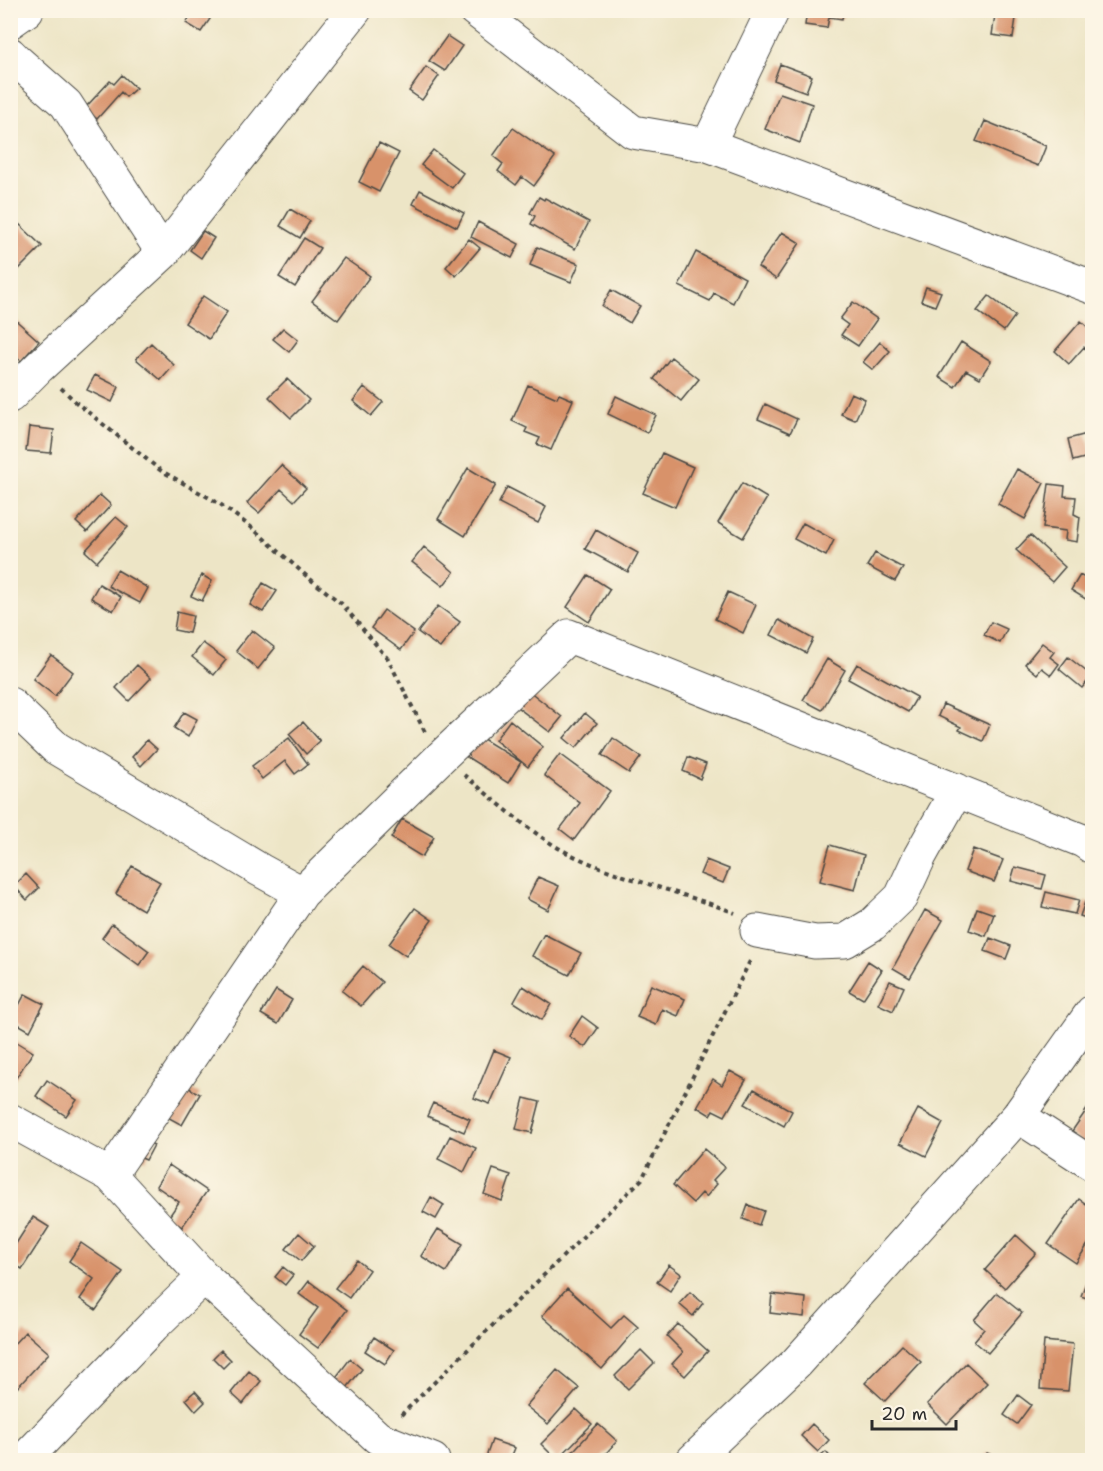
<svg xmlns="http://www.w3.org/2000/svg" width="1103" height="1471" viewBox="0 0 1103 1471" font-family="'Shantell Sans',sans-serif">
<style>
.building{fill:#d8926a}
.lines{fill:none;stroke-linecap:round;stroke-linejoin:round}
.minor-casing{stroke:#484742;stroke-width:35}
.path{stroke:#484742;stroke-width:4;stroke-dasharray:4.5 4.5;stroke-linecap:butt}
.minor{stroke:#fff;stroke-width:33}
</style>
<rect width="100%" height="100%" fill="#fcf5e5"/>
<filter id="ink" filterUnits="userSpaceOnUse"><feTurbulence type="fractalNoise" baseFrequency=".0167" numOctaves="2"/><feDisplacementMap in="SourceGraphic" scale="12" xChannelSelector="R" yChannelSelector="G"/><feConvolveMatrix kernelMatrix="1 2 1 2 8 2 1 2 1" color-interpolation-filters="sRGB"/></filter>
<filter id="wash" filterUnits="userSpaceOnUse"><feTurbulence type="fractalNoise" baseFrequency=".008" numOctaves="4" result="noise"/><feDisplacementMap in="SourceGraphic" scale="24" xChannelSelector="R" yChannelSelector="G"/><feGaussianBlur stdDeviation="1.35" result="paint"/><feColorMatrix in="noise" values="0 0 0 0 0 0 0 0 0 0 0 0 0 0 0 0 0 1.4 0 .05"/><feComposite in="paint" operator="in"/></filter>
<g filter="url(#wash)">
<rect width="100%" height="100%" fill="#ede5c6"/>
<g id="blocks">
<path class="building" d="M194,10H197L210,19L201,32L186,23Z
M807,10H844L842,19L829,17L827,28L805,25Z
M995,15L1016,18L1013,38L992,35Z
M447,36L462,46L445,71L429,61Z
M780,64L812,76L806,92L774,80Z
M426,67L439,76L422,100L409,91Z
M122,75L136,88L126,97L121,92L97,119L85,108L110,81L114,84Z
M780,93L812,104L800,143L765,129Z
M1091,99H1092V123H1088Z
M985,121L1046,146L1038,166L976,141Z
M513,128L555,157L534,186L522,177L516,185L498,171L503,164L493,156Z
M379,143L399,153L379,192L359,182Z
M433,150L463,173L452,188L421,165Z
M420,190L464,213L457,227L413,204Z
M539,197L544,200L545,198L589,222L575,249L531,224L535,216L530,213Z
M290,209L310,221L300,238L280,226Z
M478,222L519,244L512,258L471,237Z
M19,224L42,246L10,278V233Z
M203,231L214,238L201,258L190,250Z
M782,232L800,243L776,279L758,267Z
M304,238L320,248L295,287L279,277Z
M469,239L480,248L456,276L446,267Z
M537,247L579,264L571,282L530,265Z
M696,252L745,278L733,303L714,293L710,301L679,286Z
M344,258L370,276L338,320L312,301Z
M926,287L941,292L935,306L921,301Z
M611,290L640,306L630,323L602,306Z
M203,296L227,312L209,339L185,323Z
M989,296L1015,316L1004,331L977,311Z
M853,302L877,319L858,346L841,335L848,325L840,319Z
M10,315L39,341L21,361L10,351V336L14,333L10,330Z
M1081,321L1092,331V355L1084,347L1069,364L1055,351Z
M283,328L298,340L289,352L273,339Z
M880,342L890,351L873,370L863,362Z
M961,342L991,361L980,378L966,370L955,387L939,377Z
M151,343L174,365L161,380L136,359Z
M671,357L699,379L681,401L654,379Z
M95,375L119,387L112,402L87,390Z
M287,379L309,400L291,418L269,397Z
M528,385L557,398L559,394L573,400L551,450L537,444L540,438L525,432L527,428L512,421Z
M364,387L383,402L371,416L353,401Z
M851,393L865,399L855,420L841,414Z
M616,396L656,415L647,433L608,414Z
M765,404L797,419L790,433L758,419Z
M29,427L54,430L51,453L26,451Z
M1087,434L1092,456L1073,461L1068,439Z
M662,453L693,467L675,507L643,493Z
M281,465L306,488L294,501L281,489L259,513L247,503Z
M468,468L496,485L465,536L438,519Z
M1017,469L1044,483L1025,519L998,504Z
M742,483L767,498L743,538L718,523Z
M1049,484L1065,486L1064,496L1076,497L1074,514L1080,517L1077,542L1065,540L1066,531L1043,528Z
M507,487L546,507L538,523L499,503Z
M100,495L111,505L87,532L76,522Z
M116,517L128,527L97,562L85,551Z
M803,523L834,540L826,556L794,539Z
M596,530L638,553L628,572L585,549Z
M1030,535L1065,567L1052,582L1016,550Z
M424,547L454,572L443,586L412,562Z
M875,553L903,568L895,581L867,566Z
M117,570L148,588L140,603L108,586Z
M202,575L212,581L202,601L191,596Z
M588,575L610,589L589,622L567,607Z
M1080,575L1092,583V603L1071,590Z
M263,583L277,591L263,612L250,605Z
M99,584L121,597L113,611L91,598Z
M728,592L756,605L743,633L715,619Z
M438,606L460,622L440,648L418,632Z
M384,610L414,632L401,650L371,628Z
M177,612L193,616L189,633L174,630Z
M779,620L813,639L806,653L771,635Z
M991,622L1007,629L1000,643L984,635Z
M252,630L275,648L258,669L236,651Z
M203,643L226,660L214,675L192,657Z
M1042,643L1054,652L1050,657L1059,664L1051,675L1042,668L1037,674L1025,664Z
M51,655L73,672L55,696L33,679Z
M1068,657L1092,676L1082,688L1059,669Z
M827,659L845,670L822,710L803,700Z
M857,664L917,697L908,712L848,679Z
M137,665L151,678L129,701L116,688Z
M529,691L562,717L550,732L517,707Z
M943,704L990,725L983,741L959,730L961,727L938,716Z
M184,712L197,719L188,737L174,728Z
M585,713L597,723L576,748L564,738Z
M510,720L543,747L528,767L495,740Z
M303,722L320,741L306,754L289,734Z
M480,737L521,762L508,783L467,757Z
M289,738L308,764L295,774L285,761L262,779L252,766Z
M613,738L641,757L629,773L602,755Z
M147,740L157,749L141,766L132,757Z
M560,754L610,791L574,840L560,829L580,803L544,775Z
M688,757L706,764L700,779L683,771Z
M402,819L434,837L422,857L391,838Z
M830,845L864,855L855,890L820,881Z
M973,849L1003,860L994,882L965,871Z
M706,860L729,869L723,883L700,874Z
M132,866L160,882L143,910L116,894Z
M1015,867L1046,875L1042,889L1011,881Z
M26,874L39,888L27,900L14,886Z
M538,877L559,886L548,910L527,899Z
M1046,892L1079,900L1075,914L1042,907Z
M1085,902L1092,904V920L1080,916Z
M415,908L432,920L406,956L389,944Z
M977,908L994,914L986,936L969,930Z
M925,910L943,920L910,978L893,968Z
M112,924L149,951L139,965L102,938Z
M544,934L581,953L569,975L532,956Z
M990,938L1011,946L1006,959L985,951Z
M868,961L882,970L863,999L849,991Z
M363,966L382,982L361,1006L342,991Z
M890,981L904,987L893,1011L878,1004Z
M651,985L685,999L678,1016L662,1009L656,1025L637,1017Z
M523,986L551,1004L542,1020L514,1002Z
M276,990L292,1000L278,1024L261,1014Z
M25,994L44,1004L30,1031L11,1020Z
M582,1016L598,1028L585,1047L569,1036Z
M15,1041L33,1052L10,1087V1048Z
M494,1050L511,1057L490,1104L474,1098Z
M730,1071L746,1080L725,1116L713,1110L710,1115L697,1107L713,1079L722,1085Z
M47,1080L77,1100L66,1116L36,1096Z
M180,1083L200,1094L182,1125L162,1114Z
M754,1089L792,1111L784,1126L745,1104Z
M524,1098L540,1102L532,1133L516,1129Z
M1092,1102V1150L1070,1134Z
M433,1103L470,1119L464,1132L427,1116Z
M918,1109L943,1123L926,1156L900,1143Z
M450,1136L476,1148L464,1172L438,1159Z
M139,1139L154,1145L146,1160L132,1154Z
M704,1149L725,1167L713,1180L717,1184L706,1197L702,1193L693,1203L673,1185Z
M169,1165L207,1191L182,1227L168,1218L179,1202L156,1186Z
M493,1169L511,1175L502,1201L484,1194Z
M431,1197L444,1205L436,1219L423,1212Z
M1079,1199L1092,1208V1238L1076,1263L1048,1244Z
M748,1205L764,1211L759,1225L743,1219Z
M33,1217L49,1227L22,1269L10,1262V1253Z
M438,1229L463,1244L446,1272L421,1256Z
M299,1233L314,1246L301,1261L286,1249Z
M1016,1235L1036,1253L1005,1288L985,1270Z
M81,1243L123,1272L96,1310L80,1299L94,1279L69,1261Z
M357,1260L369,1270L349,1298L335,1288Z
M669,1265L681,1274L670,1291L657,1282Z
M1092,1266V1300L1081,1296Z
M283,1267L293,1275L285,1285L275,1277Z
M309,1281L347,1310L318,1348L299,1334L318,1308L299,1294Z
M567,1288L611,1328L624,1315L638,1327L602,1369L542,1316Z
M690,1292L703,1303L693,1316L679,1304Z
M997,1293L1022,1313L988,1353L974,1341L984,1329L974,1320Z
M772,1294L806,1298L804,1317L770,1313Z
M678,1324L708,1351L685,1376L672,1364L683,1352L667,1336Z
M25,1332L49,1353L16,1389L10,1384V1348Z
M374,1337L394,1350L385,1364L365,1351Z
M1044,1341L1073,1344L1068,1391L1040,1389Z
M902,1345L921,1362L885,1401L865,1383Z
M221,1350L231,1360L223,1368L213,1358Z
M641,1350L654,1363L628,1389L615,1376Z
M350,1359L362,1369L342,1394L330,1385Z
M966,1363L987,1383L947,1424L927,1404Z
M557,1370L579,1388L548,1424L526,1406Z
M249,1371L261,1381L243,1404L231,1393Z
M195,1391L205,1402L196,1411L186,1399Z
M1018,1395L1031,1405L1017,1424L1004,1415Z
M576,1409L592,1424L557,1460L541,1444Z
M598,1424L617,1441L600,1460H565Z
M812,1424L829,1440L818,1452L801,1436Z
M492,1440L515,1448L510,1460H485Z
M826,1452L833,1460H816Z
M987,1453L1003,1460H983Z"/>
</g>
</g>
<g filter="url(#ink)">
<use href="#blocks" fill-opacity="0" stroke="#484742" stroke-width="1.5"/>
<g class="lines">
<defs>
<path id="minor" d="M475,10L633,132L708,145L1092,287
M10,22L27,10
M10,54L15,59L66,104L163,253
M708,145L773,10
M10,396L39,367L163,253L355,10
M10,704L56,748L260,870L302,893
M757,931L815,942L845,941L873,924L901,897L920,856L957,790
M1018,1116L1092,1164
M10,1120L110,1175
M24,1460L153,1326L204,1277
M433,1460L378,1438L204,1277L110,1175L302,893L441,757L569,636L1083,841L1092,847
M693,1460L796,1363L1018,1116L1092,1012"/>
</defs>
<use href="#minor" class="minor-casing"/>
<path class="path" d="M61,388L78,404L160,470L220,504L251,527L310,579L342,604L388,659L425,732
M464,775C495,800 527,830 562,850C615,878 679,891 735,913
M401,1415L642,1179L750,961"/>
<use href="#minor" class="minor"/>
</g>
</g>
<rect width="1103" height="1471" fill="none" stroke="#fcf5e5" stroke-width="36"/>
<path d="M872 1420v9h84v-9" fill="none" stroke="#2b2b2b" stroke-width="3"/>
<text x="881" y="1420" font-size="18" fill="#2b2b2b" stroke="#fcf5e5" stroke-width="4.5" paint-order="stroke">20 m</text>
</svg>
